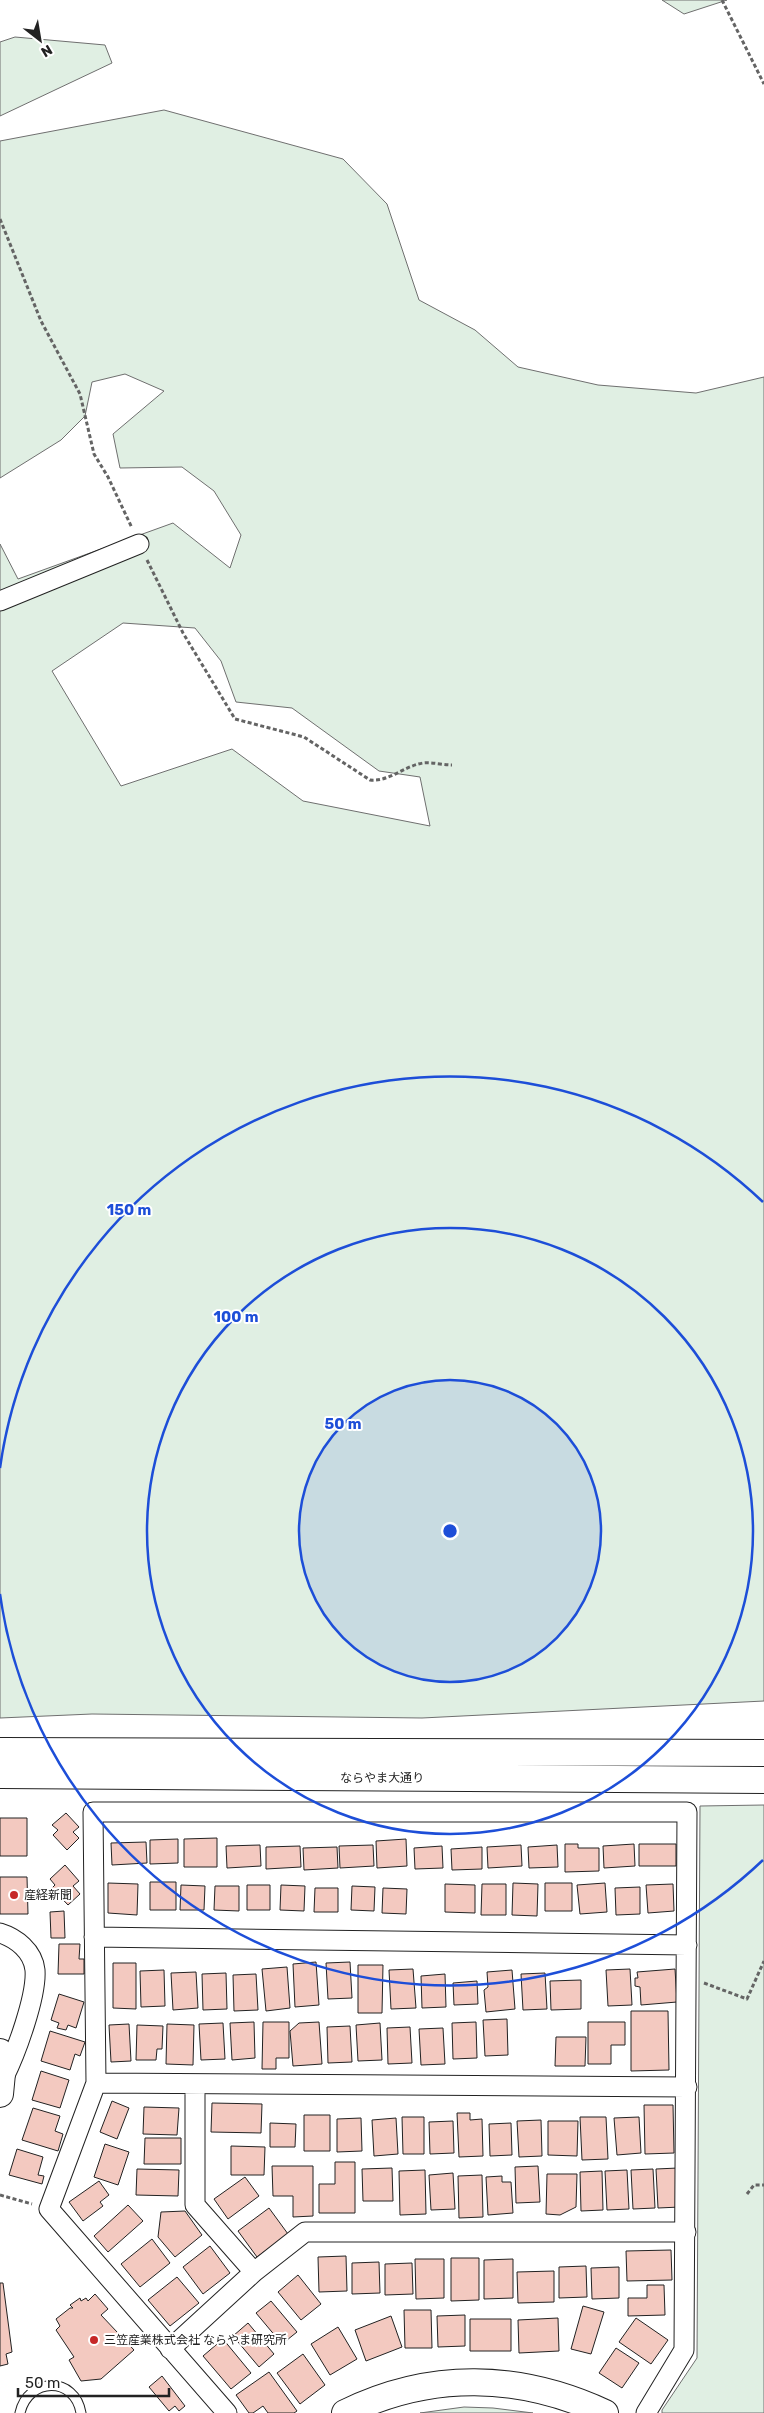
<svg xmlns="http://www.w3.org/2000/svg" width="764" height="2413" viewBox="0 0 764 2413" font-family="Rubik,'Noto Sans JP',sans-serif">
<style>
.green{fill:#e0efe3;stroke:#6f6f6f;fill-rule:evenodd}
.building{fill:#f3c9c0;stroke:#222}
.lines{fill:none;stroke-linecap:round;stroke-linejoin:round}
.lane-casing{stroke:#222;stroke-width:11}
.street-casing{stroke:#222;stroke-width:21}
.secondary-casing{stroke:#222;stroke-width:28}
.path{stroke:#646464;stroke-width:3;stroke-dasharray:4 2.5;stroke-linecap:butt}
.lane{stroke:#fff;stroke-width:9}
.street{stroke:#fff;stroke-width:19}
.secondary{stroke:#fff;stroke-width:26}
.ring{fill:none;stroke:#1d4ed8;stroke-width:2.5}
.poi-dot{fill:#c62828;stroke:#fff;stroke-width:2}
.labels{text-anchor:middle;dominant-baseline:central;stroke-width:4;stroke-linejoin:round;paint-order:stroke}
.street-label{font-size:12px;fill:#222;stroke:#fff}
.poi-label{font-size:12px;fill:#222;stroke:#fff;text-anchor:start}
.centre{fill:#1d4ed8;stroke:#fff;stroke-width:2.5}
.ring-label{font-size:15px;text-anchor:middle;font-weight:bold;fill:#1d4ed8;stroke:#fff;stroke-width:4;stroke-linejoin:round;paint-order:stroke}
</style>
<rect width="100%" height="100%" fill="#fff"/>
<path class="green" d="M662,0H727L684,14Z
M15,37L105,45L112,63L0,116V42Z
M164,110L343,159L387,204L419,300L475,330L518,367L598,385L696,393L764,377V1701L422,1718L92,1714L0,1718V544L18,579L173,523L230,568L241,535L214,491L182,467L120,468L113,434L164,391L125,374L92,382L85,416L61,440L0,478V141ZM123,623L195,628L221,661L236,702L292,708L379,771L420,777L430,826L303,801L232,749L121,786L52,671Z
M764,1805V2413H662V2410L697,2358L700,1806Z
M464,2407L493,2408L533,2413H420Z"/>
<path class="building" d="M66,1813L79,1827L73,1832L79,1838L67,1850L53,1835L58,1830L52,1825Z
M0,1818H27V1856H0Z
M217,1838V1867H184V1839Z
M178,1839V1863L150,1864V1840Z
M406,1839L407,1866L377,1868L376,1841Z
M146,1842L147,1863L112,1865L111,1843Z
M565,1844H578V1848H599V1871L565,1872Z
M634,1844L635,1866L604,1868L603,1846Z
M639,1844H676V1866H639Z
M260,1845L261,1866L227,1868L226,1846Z
M373,1845L374,1866L340,1868L339,1846Z
M521,1845L522,1866L488,1868L487,1847Z
M557,1845L558,1867L529,1868L528,1847Z
M300,1846L301,1867L266,1869V1847Z
M442,1846L443,1868L415,1869L414,1848Z
M337,1847L338,1868L304,1870L303,1848Z
M482,1847V1869L452,1870L451,1849Z
M65,1865L79,1881L73,1886L80,1894L68,1905L52,1888L55,1885L50,1879Z
M0,1877H27L28,1914H0Z
M150,1882H176V1910H150Z
M108,1883L138,1884L137,1915L108,1913Z
M513,1883L538,1884L537,1916L512,1915Z
M545,1883H572V1911H545Z
M605,1883L607,1912L580,1914L577,1885Z
M445,1884L475,1885V1913L445,1912Z
M482,1884H506V1915H481Z
M673,1884L674,1911L648,1913L646,1885Z
M181,1885L205,1886L204,1910H180Z
M247,1885H270V1910H247Z
M281,1885L305,1886L304,1911L280,1910Z
M215,1886H239V1911L214,1910Z
M352,1886L375,1887L374,1911L351,1910Z
M640,1887V1914L616,1915L615,1888Z
M315,1888H338V1912H314Z
M383,1888L407,1889L406,1914L382,1913Z
M64,1911L65,1938H51L50,1912Z
M59,1944H80L79,1959H84V1974H58Z
M316,1962L319,2005L295,2007L293,1964Z
M350,1962L352,1998L328,1999L326,1963Z
M113,1963H136V2009L113,2008Z
M358,1965H383L382,2013H358Z
M287,1967L290,2008L266,2011L262,1969Z
M413,1969L416,2008L391,2009L389,1970Z
M630,1969L632,2005L608,2006L606,1970Z
M675,1969L677,2002L641,2005L640,1987L635,1986V1978H638L637,1972Z
M164,1970L165,2006L141,2007L140,1971Z
M512,1970L515,2009L486,2012L484,1990L488,1987L487,1972Z
M196,1972L198,2008L173,2010L171,1973Z
M226,1973L227,2009L203,2010L202,1974Z
M545,1973L547,2009L523,2010L521,1974Z
M256,1974L258,2010L234,2011L233,1975Z
M445,1974L446,2007L422,2008L421,1976Z
M581,1980V2009L551,2010L550,1981Z
M477,1981L478,2004L454,2005L453,1983Z
M59,1994L84,2002L76,2028L68,2025L66,2030L57,2028L59,2023L51,2020Z
M631,2011H668L669,2070L631,2071Z
M507,2019L508,2055L485,2056L483,2020Z
M254,2022L255,2058L232,2060L230,2023Z
M263,2022H289V2058H276V2069H262Z
M319,2022L322,2064L293,2066L290,2031L299,2023Z
M476,2022L477,2058L453,2059L452,2023Z
M588,2022H625V2045H611V2064H588Z
M223,2023L225,2059L201,2060L199,2024Z
M380,2023L382,2060L358,2061L356,2025Z
M129,2024L131,2061L111,2062L109,2025Z
M167,2024L194,2025L193,2065L166,2064Z
M137,2025L163,2026L162,2049H157L156,2060H136Z
M350,2026L352,2062L328,2063L327,2027Z
M410,2027L412,2063L388,2064L387,2028Z
M443,2028L445,2064L421,2065L419,2029Z
M50,2031L85,2042L80,2056L75,2054L70,2070L41,2061Z
M556,2037H586L585,2066H555Z
M41,2071L69,2080L60,2108L32,2100Z
M112,2101L129,2108L117,2139L100,2132Z
M212,2103L262,2104L261,2133L211,2132Z
M644,2105H673L674,2153L645,2154Z
M144,2107L179,2108L177,2135L143,2134Z
M33,2108L60,2116L55,2131L63,2134L58,2151L22,2140Z
M457,2113H470V2120L482,2119L483,2156L459,2157Z
M304,2115H330V2151H304Z
M402,2117H424V2154H403Z
M580,2117H606L608,2159L582,2160Z
M639,2117L641,2153L617,2155L614,2118Z
M361,2118L362,2151L337,2152V2119Z
M396,2118L398,2154L374,2156L372,2120Z
M541,2120L542,2156L519,2157L517,2121Z
M453,2121L454,2153L430,2154L429,2122Z
M548,2121H578L577,2156L548,2155Z
M270,2123L296,2124L295,2147H270Z
M511,2123L512,2155L490,2156L489,2124Z
M145,2138H181V2164H144Z
M105,2144L129,2152L118,2185L94,2177Z
M231,2146L265,2147L264,2175H231Z
M17,2149L43,2157L38,2175L44,2176L42,2184L9,2175Z
M335,2162H355V2213H319V2184H335Z
M272,2166H313V2216L293,2217V2196H273Z
M538,2166L540,2202L516,2203L515,2167Z
M392,2168L393,2201H363L362,2169Z
M678,2168L680,2207L658,2208L656,2169Z
M137,2169L179,2170L178,2196L136,2195Z
M653,2169L655,2208L633,2209L631,2170Z
M425,2170L426,2214L400,2215L399,2171Z
M627,2170L629,2209L607,2210L605,2171Z
M602,2171L603,2210L581,2211L580,2172Z
M453,2173L455,2209L431,2210L429,2175Z
M547,2174H577L576,2207L560,2215L546,2214Z
M482,2175L483,2217L459,2218L458,2176Z
M502,2176V2182H511L513,2213L488,2215L486,2177Z
M245,2177L259,2196L228,2219L214,2199Z
M99,2181L109,2195L100,2202L103,2206L83,2221L69,2202Z
M128,2205L143,2221L108,2252L94,2236Z
M269,2208L288,2234L257,2257L238,2231Z
M185,2211L202,2235L175,2257L158,2237L161,2212Z
M152,2239L170,2263L140,2287L121,2264Z
M210,2246L230,2273L203,2294L183,2267Z
M671,2250L672,2280L627,2281L626,2251Z
M346,2256L347,2291L319,2292L318,2257Z
M451,2258H479V2300L451,2301Z
M415,2259H444V2298L416,2299Z
M513,2259V2298L484,2299V2260Z
M379,2262L380,2293L352,2294V2263Z
M412,2263L413,2294L385,2295V2264Z
M586,2266L587,2297L559,2298V2267Z
M619,2267V2298L592,2299L591,2268Z
M554,2271V2302L518,2303L517,2272Z
M298,2275L321,2304L301,2320L278,2292Z
M177,2277L199,2303L170,2326L148,2300Z
M0,2283H3L12,2352L6,2354L8,2364L0,2366Z
M647,2285H664L665,2315L628,2316V2298H647Z
M95,2294L108,2309L101,2315L134,2350L101,2379L81,2381L69,2360L74,2357L56,2330L60,2326L56,2319L70,2308H73L70,2305L80,2298L81,2301L86,2298L88,2301Z
M271,2301L297,2332L282,2344L256,2313Z
M583,2306L604,2312L591,2354L571,2349Z
M404,2310H431L432,2348H405Z
M465,2315V2346L438,2347L437,2316Z
M391,2316L402,2347L366,2361L355,2330Z
M558,2318L559,2351L519,2353L518,2320Z
M636,2318L668,2340L651,2364L619,2342Z
M470,2319H511V2351H470Z
M248,2323L274,2354L259,2367L233,2336Z
M338,2327L357,2359L330,2375L311,2344Z
M223,2339L251,2373L231,2389L203,2356Z
M616,2348L639,2363L622,2388L599,2373Z
M303,2354L325,2385L300,2404L277,2373Z
M269,2372L297,2411L294,2413H268L263,2406L253,2413H249L236,2395Z
M162,2376L185,2406L179,2411L175,2406L169,2411L149,2387Z"/>
<g class="lines">
<defs>
<path id="lane" d="M20,2413C28,2377 75,2376 81,2413"/>
<path id="street" d="M0,601L139,544
M0,1933C16,1938 33,1951 35,1970C37,1996 16,2053 4,2077
M94,1937L687,1945
M96,2083L687,2087
M195,2085V2205L254,2272
M170,2349L254,2272L305,2232H686
M227,2413L49,2209L96,2083L93,1812H687L684,2350L646,2413"/>
<path id="secondary" d="M0,1751L764,1753
M0,1775L764,1780
M0,2052L3,2063L0,2094
M345,2413C430,2371 519,2373 605,2413"/>
</defs>
<use href="#lane" class="lane-casing"/>
<use href="#street" class="street-casing"/>
<use href="#secondary" class="secondary-casing"/>
<path class="path" d="M722,0L764,84
M0,219L41,321L80,394L94,454L108,477L132,528
M147,560L183,633L235,719L304,737L370,780C389,782 404,766 423,763C432,762 443,765 452,765
M704,1983L747,1999L764,1961
M747,2194L754,2185H764
M0,2195L32,2204"/>
<use href="#lane" class="lane"/>
<use href="#street" class="street"/>
<use href="#secondary" class="secondary"/>
</g>
<circle cx="450" cy="1531" r="151" fill="#1d4ed8" fill-opacity=".12"/>
<g class="ring">
<circle cx="450" cy="1531" r="151"/>
<circle cx="450" cy="1531" r="303"/>
<path d="M763 1860A454 454 0 0 1 0 1594M0 1468A454 454 0 0 1 763 1202"/>
</g>
<g class="poi-dot">
<circle cx="14" cy="1895" r="5"/>
<circle cx="94" cy="2340" r="5"/>
</g>
<g class="labels">
<g class="street-label">
<text x="382" y="1778">ならやま大通り</text>
</g>
<g class="poi-label">
<text x="24" y="1895">産経新聞</text>
<text x="104" y="2340">三笠産業株式会社 ならやま研究所</text>
</g>
</g>
<circle cx="450" cy="1531" r="8" class="centre"/>
<g class="ring-label">
<text x="129" y="1215">150 m</text>
<text x="236" y="1322">100 m</text>
<text x="343" y="1429">50 m</text>
</g>
<g transform="translate(40 40) rotate(149)" stroke="#ffffff" stroke-width="4" paint-order="stroke">
<path d="M0-4L9 19L0 12L-9 19Z" fill="#222222"/>
<text y="-8" font-size="14" font-weight="bold" text-anchor="middle" fill="#222222">N</text>
</g>
<path d="M18 2388v8h151v-8" fill="none" stroke="#222222" stroke-width="2.5"/>
<text x="25" y="2388" font-size="15" fill="#222222" stroke="#ffffff" stroke-width="4" paint-order="stroke">50 m</text>
</svg>
